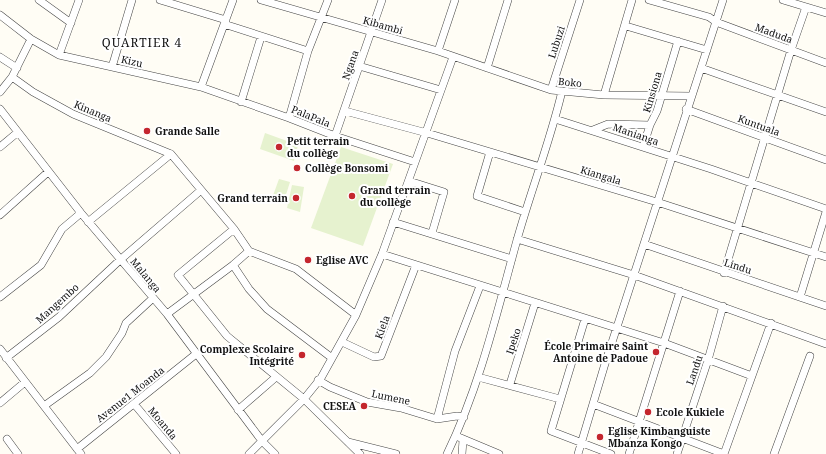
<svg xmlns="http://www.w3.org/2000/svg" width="826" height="454" viewBox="0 0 826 454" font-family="'Noto Serif',serif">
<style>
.pitch{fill:#e6f2cf}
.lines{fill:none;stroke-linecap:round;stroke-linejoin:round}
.minor-casing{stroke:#444;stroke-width:8}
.minor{stroke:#fff;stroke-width:7}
.poi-dot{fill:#c4262e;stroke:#fff;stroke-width:1.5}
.labels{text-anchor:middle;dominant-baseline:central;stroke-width:4;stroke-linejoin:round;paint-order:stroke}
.street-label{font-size:10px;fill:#111;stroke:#fff}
.poi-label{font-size:10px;font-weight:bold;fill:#111;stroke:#fff;text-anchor:start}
.quarter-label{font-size:12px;letter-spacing:1px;fill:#111;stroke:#fff}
</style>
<rect width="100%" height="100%" fill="#fffdf5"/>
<path class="pitch" d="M265,133L298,145L294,161L260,149Z
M341,147L393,164L363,246L311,228Z
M279,179L290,182L283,204L271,201Z
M292,185L304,187L300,212L287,208Z"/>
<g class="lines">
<defs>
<path id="minor" d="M39,0L71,23
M160,0L226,20
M261,0L438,51L551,90L604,95L691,96
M649,0L709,17L716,22L826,63
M783,0L826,13
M0,15L31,39L59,55L201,87L289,118L335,136L415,162
M224,24L308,51
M626,26L707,50
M438,51L455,0
M59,55L79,0
M0,57L17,68
M359,66L441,90
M112,67L132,0
M487,68L508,0
M701,68L826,112
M12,77L33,92L73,114L171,154L234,229L249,251
M201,87L233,0
M551,90L580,0
M0,92L12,77L31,39
M604,95L632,0
M241,102L261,37
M0,109L81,213L167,314L262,441L275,454
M686,109L826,160
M345,111L427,133L657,202L826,257
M289,118L308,51L328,0
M555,119L711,169L826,209
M593,130L608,124L650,125
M335,136L382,0
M0,147L18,132
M643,147L650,125L657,111L678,41
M490,152L477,196L525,212
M409,181L444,192L432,233
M0,215L48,172
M88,222L171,154
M393,222L512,259
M234,229L178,275L227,336L304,399L360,454
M517,239L634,275L826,344
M644,244L826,306
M249,251L296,269L356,315
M382,254L664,343L752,376
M233,265L249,289L267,309L332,358
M724,273L791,50L806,7
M0,297L41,265L62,229L81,213
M800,297L826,212
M167,314L233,265L249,251
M585,319L551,431L611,454
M342,342L374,357L381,356L416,265
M0,349L81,454
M6,358L59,317L120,260L200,191
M478,377L560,399
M318,380L330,387L367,402L401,408L437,419L457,416L464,417
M510,384L535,303
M0,403L25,382
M593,404L724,454
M135,405L176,454
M44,406L90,373L106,357L122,333L126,323L152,299
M238,410L276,377
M437,419L455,351L480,286
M456,436L499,454
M7,439L18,454
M348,442L396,454
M77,449L196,354
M249,454L304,399L321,378L356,315L382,254L453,57
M447,454C480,386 497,312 517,240C531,190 550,142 562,91
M462,454L463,440
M578,454L604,367L723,0
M629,454L680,291
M677,454L708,360L723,306
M724,454L771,323
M774,454L810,356"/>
</defs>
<use href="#minor" class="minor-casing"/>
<use href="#minor" class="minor"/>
</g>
<g class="poi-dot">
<circle cx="147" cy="131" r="4"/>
<circle cx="279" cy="147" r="4"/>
<circle cx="297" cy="168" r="4"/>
<circle cx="352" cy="196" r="4"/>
<circle cx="296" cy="198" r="4"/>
<circle cx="308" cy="260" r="4"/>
<circle cx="656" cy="352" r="4"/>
<circle cx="302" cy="355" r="4"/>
<circle cx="364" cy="406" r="4"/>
<circle cx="648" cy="412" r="4"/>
<circle cx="600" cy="437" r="4"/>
</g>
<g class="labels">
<g class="street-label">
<text transform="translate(383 25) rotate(16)">Kibambi</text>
<text transform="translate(774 33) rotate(20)">Maduda</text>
<text transform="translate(556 42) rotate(-72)">Lubuzi</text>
<text transform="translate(132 61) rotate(13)">Kizu</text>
<text transform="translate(350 65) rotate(-71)">Ngana</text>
<text transform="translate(570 82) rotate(6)">Boko</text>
<text transform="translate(652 92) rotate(-73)">Kinsiona</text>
<text transform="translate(93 111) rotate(23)">Kinanga</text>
<text transform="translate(311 116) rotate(22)">PalaPala</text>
<text transform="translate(759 125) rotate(20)">Kuntuala</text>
<text transform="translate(636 134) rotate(19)">Manianga</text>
<text transform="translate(601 175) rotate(17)">Kiangala</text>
<text transform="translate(738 266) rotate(18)">Lindu</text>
<text transform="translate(146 275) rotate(50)">Malanga</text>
<text transform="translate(57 303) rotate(-42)">Mangembo</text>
<text transform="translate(382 327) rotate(-70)">Kiela</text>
<text transform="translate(513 341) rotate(-72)">Ipeko</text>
<text transform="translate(694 370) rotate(-71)">Landu</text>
<text transform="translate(130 394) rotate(-38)">Avenue1 Moanda</text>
<text transform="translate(391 397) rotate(12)">Lumene</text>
<text transform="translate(163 423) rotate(50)">Moanda</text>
</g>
<g class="poi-label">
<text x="155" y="131">Grande Salle</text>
<text x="287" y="141">Petit terrain<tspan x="287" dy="12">du collège</tspan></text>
<text x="305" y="168">Collège Bonsomi</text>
<text x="360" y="190">Grand terrain<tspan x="360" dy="12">du collège</tspan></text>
<text x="288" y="198" text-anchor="end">Grand terrain</text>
<text x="316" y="260">Eglise AVC</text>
<text x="648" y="346" text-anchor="end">École Primaire Saint<tspan x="648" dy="12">Antoine de Padoue</tspan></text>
<text x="294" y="349" text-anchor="end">Complexe Scolaire<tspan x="294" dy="12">Intégrité</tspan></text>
<text x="356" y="406" text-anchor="end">CESEA</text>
<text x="656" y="412">Ecole Kukiele</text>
<text x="608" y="431">Eglise Kimbanguiste<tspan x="608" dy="12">Mbanza Kongo</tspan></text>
</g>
<g class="quarter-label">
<text x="142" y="42">QUARTIER 4</text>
</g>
</g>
</svg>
